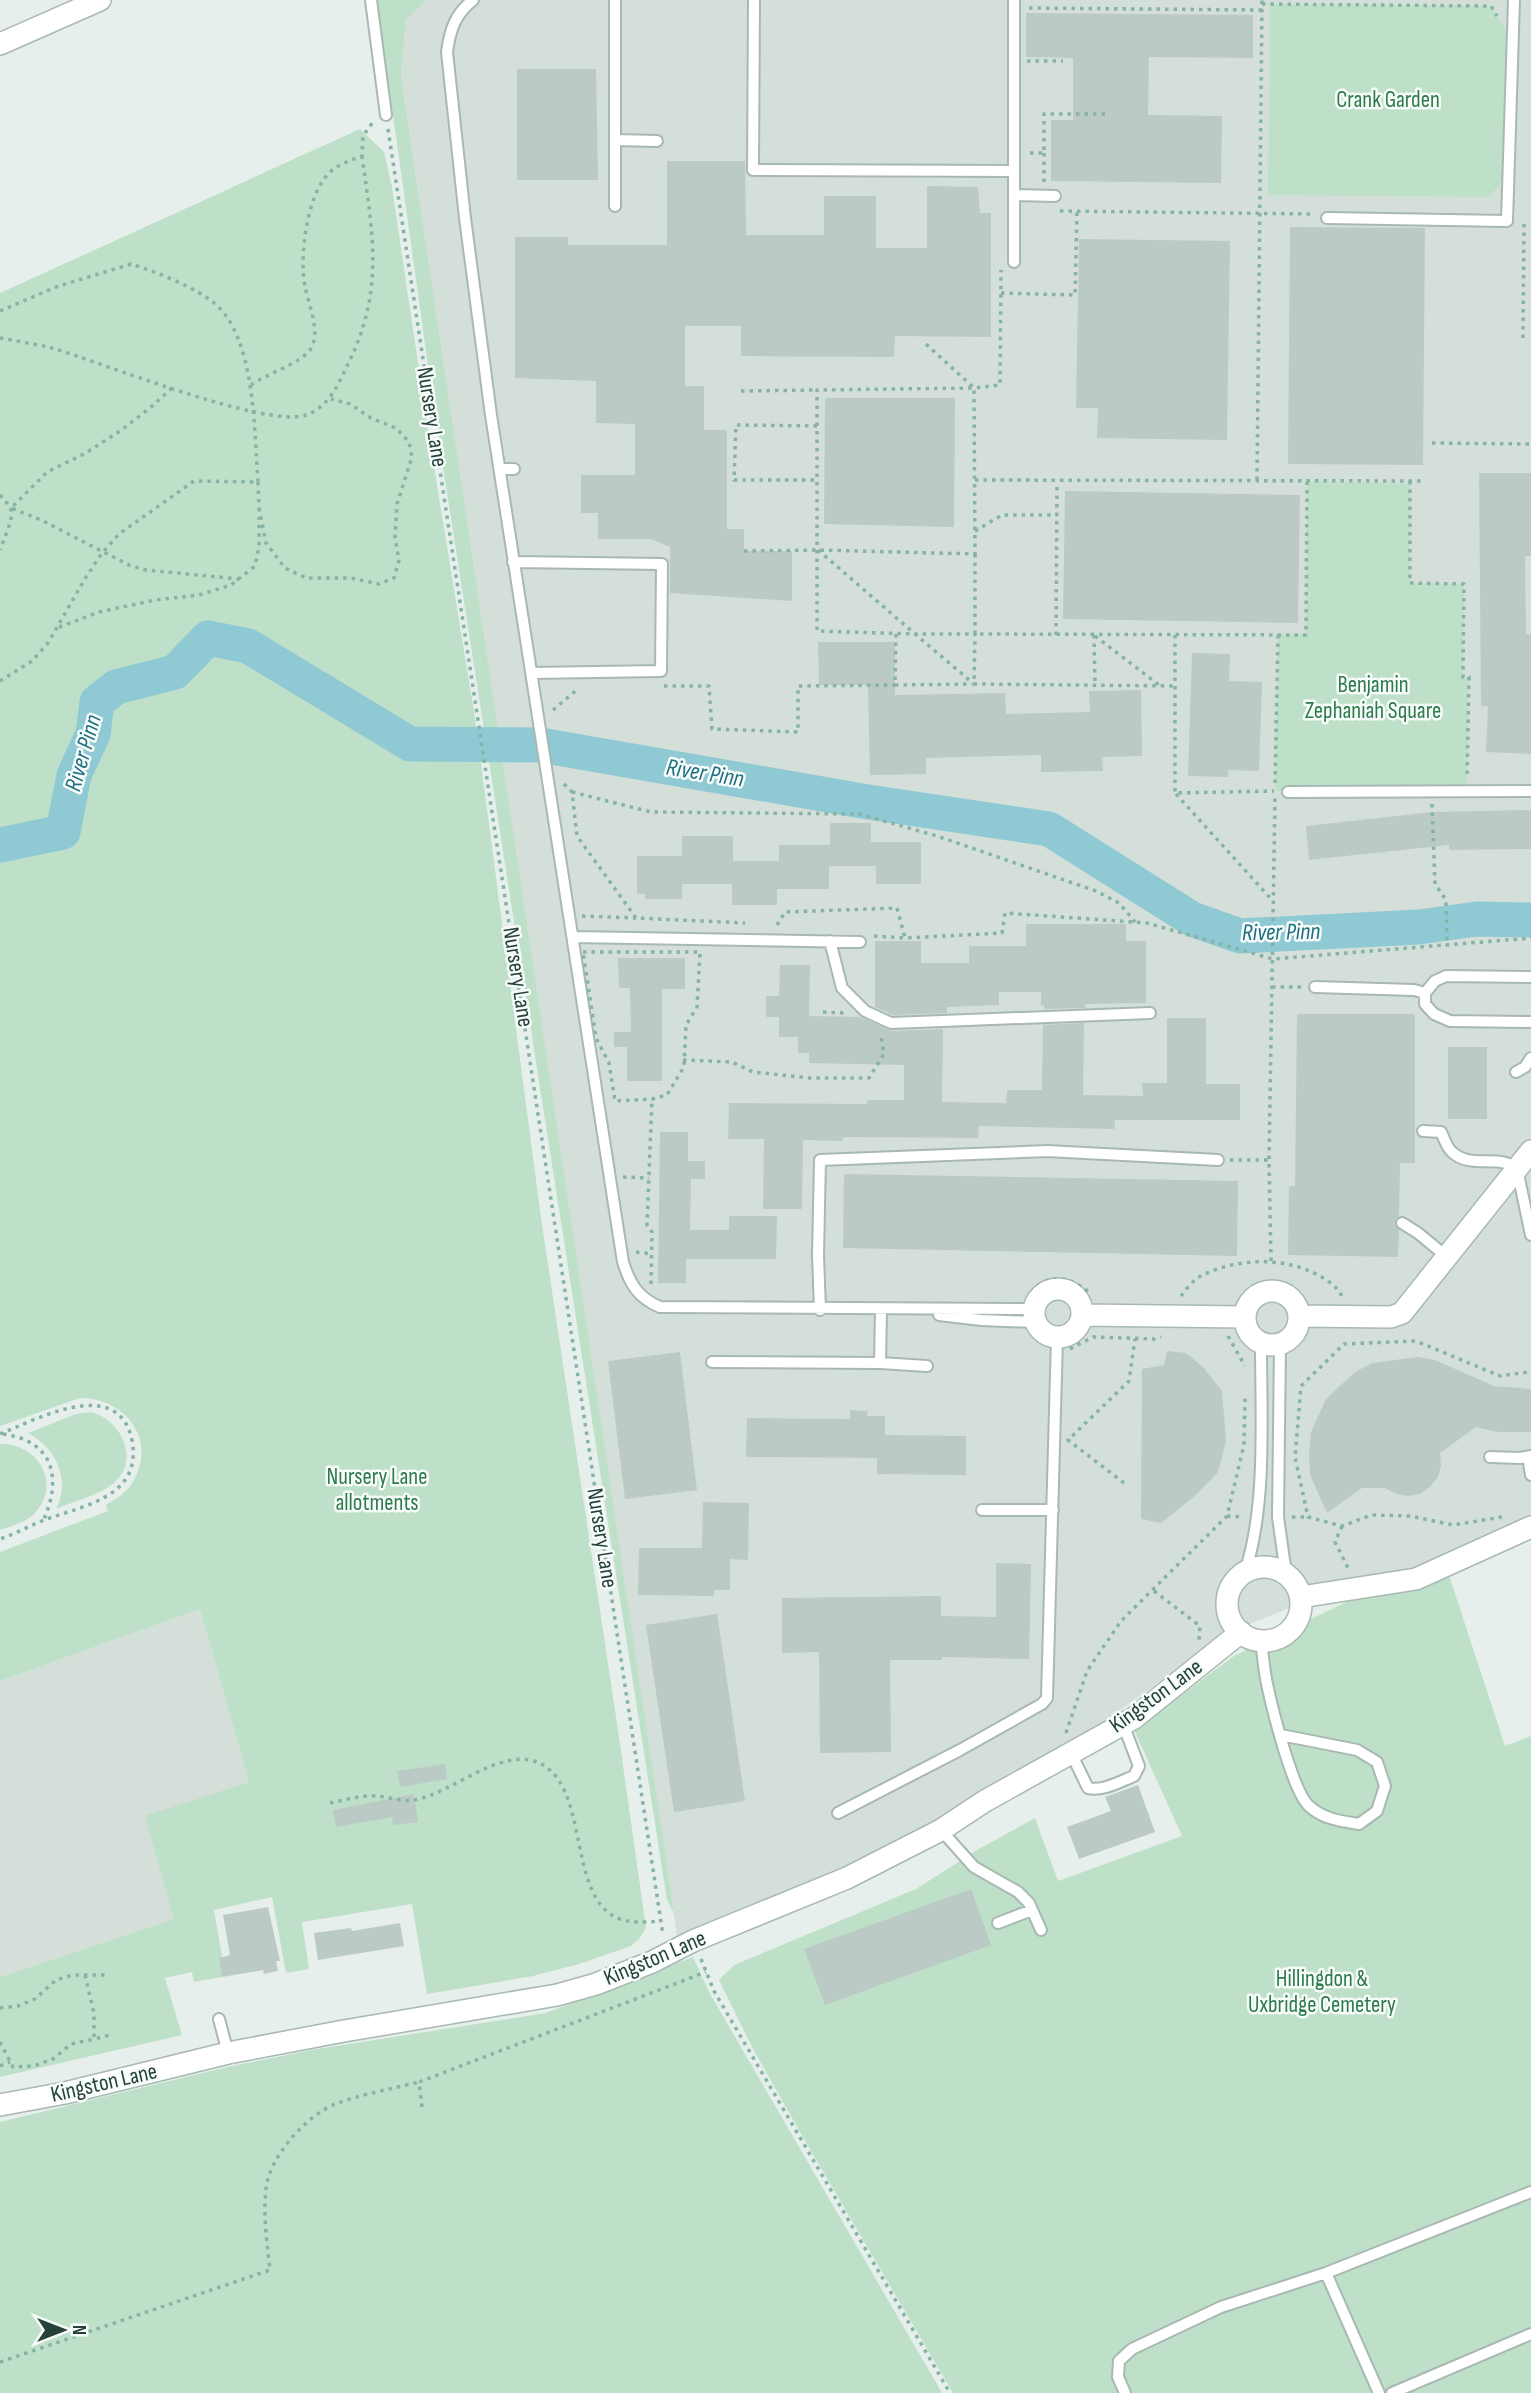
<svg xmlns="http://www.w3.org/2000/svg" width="1531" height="2393" viewBox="0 0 1531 2393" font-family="'Sofia Sans Condensed',sans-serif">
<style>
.built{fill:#d4dfda}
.green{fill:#bfe0c8}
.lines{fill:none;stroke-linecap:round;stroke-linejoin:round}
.river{stroke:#8ec9d4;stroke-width:35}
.building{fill:#bbcac4}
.service-casing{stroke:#a8b8b2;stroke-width:14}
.minor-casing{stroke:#a8b8b2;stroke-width:24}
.tertiary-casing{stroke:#a8b8b2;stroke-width:24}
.path{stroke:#86b3a5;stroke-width:3.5;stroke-dasharray:3.5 5;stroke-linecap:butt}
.service{stroke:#fff;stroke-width:10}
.minor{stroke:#fff;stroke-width:21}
.tertiary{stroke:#fff;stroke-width:21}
.labels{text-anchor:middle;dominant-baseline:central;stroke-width:5;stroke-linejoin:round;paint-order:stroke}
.park-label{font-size:23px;fill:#2d7a4b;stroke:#f7fbf9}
.street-label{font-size:23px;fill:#24423a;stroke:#f7fbf9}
.water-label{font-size:24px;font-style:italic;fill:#1c6f80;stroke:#f7fbf9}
</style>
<rect width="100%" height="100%" fill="#e6efeb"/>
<path class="built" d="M426,0H1531V1523L1444,1560L1354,1582L1227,1633L1073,1744L927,1832L757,1919L677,1936L401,76L406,18Z
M200,1609L249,1782L174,1919L0,1977V1681Z"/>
<path class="green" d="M377,0H426L406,19L401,76L674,1913L667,1900L435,416Z
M1270,4L1491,6L1508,34L1504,171L1500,185L1488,197L1268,195Z
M360,129L384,152L392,187L426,417L475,718L541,1218L618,1730L646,1928L639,1939L631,1946L579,1964L533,1976L427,1994L412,1904L302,1922L309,1969L286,1973L272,1897L214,1910L222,1957V1977L194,1982L192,1972L165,1978L182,2035L0,2077V1977L174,1919L145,1816L249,1782L200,1609L0,1681V1552L108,1511L106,1505C117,1498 128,1492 134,1480C157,1438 124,1398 80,1398L0,1426V293Z
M1307,481L1410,484V583L1464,584L1463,676L1469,677L1467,790L1275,791L1278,635L1306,634Z
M92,1412C126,1423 142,1467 107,1488C92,1497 72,1502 56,1509C71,1479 56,1448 28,1433L76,1414Z
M0,1444C38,1443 62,1483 35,1513C27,1522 11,1526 0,1530Z
M1444,1560L1505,1746L1531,1736V2393H953L801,2134L752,2047L719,1980L734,1965L916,1889L977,1850L1035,1818L1058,1881L1182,1836L1134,1730L1234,1656L1340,1605Z
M693,1957L709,1992L942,2393H0V2122L223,2068L311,2050L546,2013Z"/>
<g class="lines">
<path class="river" d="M0,845L63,832L74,775L93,734L97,702L116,687L175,672L208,638L248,646L410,744L540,745L862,801L1049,829L1192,919L1240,936L1419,927L1477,919L1531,920"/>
</g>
<path class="building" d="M1026,13L1253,15V58L1149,57L1148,115L1222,116L1221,183L1051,181V120H1073V58L1026,57Z
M517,69H596L598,180H517Z
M667,161H745L746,235H824V196H876V248H927V186L978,187L980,213H991V337L895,336L894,357L741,356V326H685V386H704V430H727V529H744V551H792V601L670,593V547L651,539H598V513H581V475H635V424L596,423V381L515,378V237H568V245H667Z
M1290,227L1425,228L1423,465L1288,464Z
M1079,239L1230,241L1227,440L1097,438L1098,408H1076Z
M825,398H955L954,527L824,524Z
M1479,473H1531V556H1525L1526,634H1531V754L1486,752L1488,706H1481Z
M1065,491L1300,495L1298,623L1063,619Z
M818,642H895V695L1005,693L1006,714L1090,712L1089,691L1141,690L1142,756L1102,757L1103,771L1041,772V755L926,758V774L870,775L868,685H819Z
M1192,653L1230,654L1229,681L1262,682L1259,771L1228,770V777L1188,776Z
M1531,810V849L1449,850V845L1309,860L1306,826L1433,812Z
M830,823H871V842H921V884H876V866H829V889H777V905H732V884H682V899H645V894H637V856H682V836H733V861H779V845H830Z
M1026,924H1126V941H1146V1003L1085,1004V1008L1044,1009V1005H1041V992H999V1005L947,1007V1013L893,1015L875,1007V941H921V963H969V946H1026Z
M618,958H685V989H662V1081H627V1047H614V1032H631L630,988H619Z
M780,965H810L809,1016L860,1017L891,1031L943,1029L942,1102L1006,1103L1007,1090H1042L1043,1025L1084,1023L1083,1095L1143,1096L1142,1083H1167V1018H1206V1084H1240V1120H1115L1114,1129L979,1126L978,1138L843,1137V1141L803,1140L802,1209H763L764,1139H728L729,1103L867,1104V1100H904V1065L809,1063V1053H798V1037H779V1017H766V996H779Z
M1297,1014H1415V1163H1400L1399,1216L1394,1223L1399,1230L1398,1257L1288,1255L1289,1186H1295Z
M1448,1047H1487V1119H1448Z
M660,1132H688V1161H705V1179H691L690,1230H729V1216H777L776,1259H686V1283H658Z
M844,1174L1238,1181L1237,1256L843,1248Z
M1167,1351L1186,1353L1203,1367L1222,1391L1226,1441L1218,1472L1196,1495L1161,1523L1141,1519L1142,1369L1164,1365Z
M680,1352L697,1490L625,1499L608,1361Z
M1418,1357L1435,1360L1494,1386L1531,1389V1432H1497L1476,1427L1440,1453L1441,1466L1438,1477L1430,1487L1420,1494L1408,1496L1396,1494L1385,1488H1362L1327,1513L1310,1475L1309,1453L1311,1432L1326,1399L1355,1372L1372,1363Z
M850,1410L868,1411L867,1416H885V1435L966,1436V1475L877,1474V1458L746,1457L747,1418L850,1419Z
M703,1502L749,1503L748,1560L730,1559V1590H714V1596L638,1595L639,1548H702Z
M996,1563L1031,1564L1029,1659L942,1657V1660H890L891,1752L820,1753L819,1652L782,1653V1598L941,1596V1616L996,1617Z
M717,1614L745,1801L674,1812L646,1625Z
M445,1764L447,1779L400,1787L397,1771Z
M1138,1785L1155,1832L1079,1859L1067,1827L1111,1811L1105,1797Z
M414,1794L418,1822L393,1825L392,1817L336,1827L333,1810Z
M971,1889L991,1945L825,2005L804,1949Z
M268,1907L280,1961H276L278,1971L264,1974L263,1970L222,1977L219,1958L230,1955L223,1915Z
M400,1923L404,1946L318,1960L314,1933L351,1928L352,1931Z"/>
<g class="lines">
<defs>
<path id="service" d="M371,0L386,115
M473,0C455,14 450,30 447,52L465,218L491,415L623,1262C630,1284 638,1298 660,1307L1024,1309L1034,1306
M615,0V206
M754,0L753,170L1014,171
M615,140L657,141
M1014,195L1055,196
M1327,218L1507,221L1514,0
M1014,262V0
M500,469H514
M513,562L662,564L661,671L531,673
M1288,792L1531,791
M574,937L860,942
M830,941L842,988L865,1011L891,1023L1150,1013
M1531,977L1446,976L1435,981L1425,993V1004L1434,1014L1450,1021L1531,1022
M1315,987L1414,990L1425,993
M1516,1072L1525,1067L1531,1058
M1423,1131L1441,1132C1444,1138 1447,1148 1452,1152C1471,1170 1499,1153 1517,1169L1531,1235
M1402,1223L1418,1233L1447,1257
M820,1310L818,1255L820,1160L1047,1151L1218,1160
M939,1315L981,1320L1034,1322
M1280,1344L1278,1517L1286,1574
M712,1362L880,1363L927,1366
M880,1363L881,1310
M1490,1457L1520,1458L1531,1456
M1528,1457L1531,1475
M982,1510H1053
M1245,1572C1267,1505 1261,1415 1261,1344
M1261,1641C1263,1655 1264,1670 1267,1684C1272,1708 1293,1792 1309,1806C1323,1819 1340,1821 1359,1824L1377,1811L1385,1786L1377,1762L1357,1750L1281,1735
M1071,1753L1088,1788C1102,1792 1121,1781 1134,1776L1139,1766L1123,1724
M838,1813L960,1750L1042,1704L1047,1698L1057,1338
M941,1830L974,1867L1018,1892L1029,1903L1041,1930
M998,1923L1032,1910
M219,2019L228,2053
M1326,2273L1379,2393
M1125,2393L1118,2377L1119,2361L1132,2349L1221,2307L1326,2273L1531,2192
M1392,2393L1531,2334"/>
<path id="minor" d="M1034 1313a24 24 0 1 1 48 0a24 24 0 1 1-48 0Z
M1245 1318a27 27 0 1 1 54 0a27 27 0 1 1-54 0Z
M1082,1315L1244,1317
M1299,1316L1391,1317L1402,1313L1531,1151"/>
<path id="tertiary" d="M0,44L100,0
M1227 1604a37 37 0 1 1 74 0a37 37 0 1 1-74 0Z
M1301,1597L1416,1579L1531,1527
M0,2105L65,2093L228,2053L344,2031L557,1995L596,1984L652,1962L693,1941L847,1878L941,1830L985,1801L1134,1718L1241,1632"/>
</defs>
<use href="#service" class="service-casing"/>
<use href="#minor" class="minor-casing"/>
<use href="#tertiary" class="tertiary-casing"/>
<path class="path" d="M1262,4L1491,6L1497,16
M1029,8L1262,10
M1027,61H1063
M388,129L663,1935
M1030,153H1044V114H1108
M1044,153V183
M1060,211L1315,214
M1001,293L1075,295L1077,211
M0,311L56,287L131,264C156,272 193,286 214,303C256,337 254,432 258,482L194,481L119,534L102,553L86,577L48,643L32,661L0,681
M0,338C17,341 35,344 52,348C100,362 267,429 306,415C328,407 337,387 346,368C385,292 373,237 362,156
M1523,338L1524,222
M926,344L974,388L1000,385L1001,270
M251,385C267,373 308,362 313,344C319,327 308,303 305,286C299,256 307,195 329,173C339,164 349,161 362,156L363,136L373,122
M172,388L150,408L120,431L84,454L47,472L11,508L41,520L129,565L146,570L239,579
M741,391L817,390
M817,426L736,425L734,480H818
M1432,443L1531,444
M975,480L1424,481
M1257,480L1262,0
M1410,481V583L1464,584L1463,677H1469L1467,778
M258,482L259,509
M0,495L11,508V521L0,550
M259,508L266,543L285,568L306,578H351L379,584L394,578L399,560L395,538L397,504L412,457L409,442L396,428L371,418L350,404L331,399
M975,531L1002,515H1057
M818,550L915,634H975L974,684L1174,686
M744,551L818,550L975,554L974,388L817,390V631L915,634L974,684
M975,554V634L1306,635L1307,481
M59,627L99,612L155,600L199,595L231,585L255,566L259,547V517
M896,634L895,685L972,684
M1056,635L1057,482
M1094,635L1095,685
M1175,635V793L1274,791
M1095,636L1159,685
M664,686H709L712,729L798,732V686L895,685
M553,710L579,688
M1275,783L1278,635
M564,784L572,792L577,836L636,918L745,923
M572,792L651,812L859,814L937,836L1096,891L1119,903L1135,922
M1176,794L1272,900
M1432,804L1435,884L1446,900L1447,946
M582,916L636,918
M777,925L785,912L897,908L905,938L1002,933L1005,913L1147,923L1273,959L1531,938
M874,936L905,938
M583,952H700L697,1007L686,1025L684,1067L667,1095L652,1099L615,1101L609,1063L596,1038Z
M1272,987H1302
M823,1012L845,1013
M683,1060L732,1062L753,1072L809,1078H869L884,1054L881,1036
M1230,1160H1268
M623,1177L649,1178
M636,1252L652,1254
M1271,1261L1269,1160L1275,798
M651,1284L652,1232L647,1225L652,1099
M1032,1292C1049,1271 1073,1278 1091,1294
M1181,1296C1186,1290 1192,1281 1199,1277C1238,1256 1292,1256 1328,1281C1334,1286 1339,1289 1342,1297
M1228,1336L1245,1366
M1070,1349L1093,1337L1155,1339L1161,1337
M0,1434C37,1419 118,1375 132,1440C135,1457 133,1472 121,1485C103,1504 68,1511 44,1520C29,1526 15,1534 0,1539
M3,1434C55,1441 62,1480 43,1521
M1124,1483L1068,1440L1129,1381L1135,1339
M1227,1516L1242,1517
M1292,1517H1308
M1502,1517L1453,1525L1410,1516L1372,1515L1342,1526L1308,1517L1295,1457L1301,1386L1344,1344L1416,1341L1500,1376L1528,1372
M1342,1526L1335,1542L1348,1568
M1154,1591L1200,1626L1199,1640
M1066,1733L1087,1671L1121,1621L1227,1516L1244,1445L1245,1398
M330,1803C344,1800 362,1795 377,1796C389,1797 402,1802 414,1800C450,1794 497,1750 534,1761C594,1780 563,1903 623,1920C635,1923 648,1922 660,1921
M701,1959L714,1991L950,2393
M85,1975L94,2013V2039L110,2035
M0,2008L18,2006L35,1999L56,1980L73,1975H109
M0,2042L13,2067L34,2066L53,2059L71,2044L94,2039
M0,2066L10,2062
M422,2107L419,2082L706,1972
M0,2362L270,2270C267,2243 263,2216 266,2189C269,2157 306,2116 335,2104C362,2094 391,2089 419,2082"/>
<use href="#service" class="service"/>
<use href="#minor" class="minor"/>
<use href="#tertiary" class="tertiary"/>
</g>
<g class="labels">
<g class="park-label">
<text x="1388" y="100">Crank Garden</text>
<text x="1373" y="685">Benjamin<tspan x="1373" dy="26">Zephaniah Square</tspan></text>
<text x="377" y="1477">Nursery Lane<tspan x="377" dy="26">allotments</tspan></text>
<text x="1322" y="1979">Hillingdon &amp;<tspan x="1322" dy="26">Uxbridge Cemetery</tspan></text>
</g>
<g class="street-label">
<text transform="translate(432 417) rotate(81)">Nursery Lane</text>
<text transform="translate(518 977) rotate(81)">Nursery Lane</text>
<text transform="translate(602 1538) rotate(81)">Nursery Lane</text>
<text transform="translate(1156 1696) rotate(-36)">Kingston Lane</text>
<text transform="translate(655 1958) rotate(-23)">Kingston Lane</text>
<text transform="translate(104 2083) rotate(-13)">Kingston Lane</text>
</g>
<g class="water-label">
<text transform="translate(83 753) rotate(-74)">River Pinn</text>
<text transform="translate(705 773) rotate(9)">River Pinn</text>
<text transform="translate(1281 932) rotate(-1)">River Pinn</text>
</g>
</g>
<g transform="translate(63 2330) rotate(90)" stroke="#f7fbf9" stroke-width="5" paint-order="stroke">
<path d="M0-5L12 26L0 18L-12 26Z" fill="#24423a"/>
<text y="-10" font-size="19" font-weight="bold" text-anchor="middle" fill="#24423a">N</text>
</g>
</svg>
